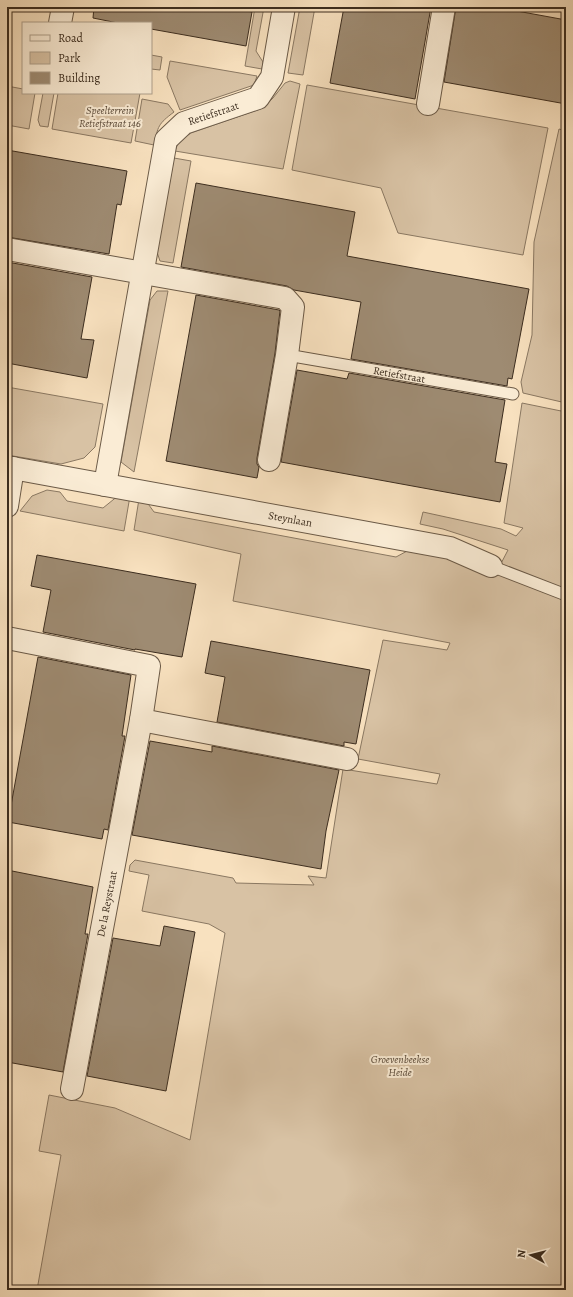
<svg xmlns="http://www.w3.org/2000/svg" width="573" height="1297" viewBox="0 0 573 1297" font-family="Alegreya,serif">
<style>
.green{fill:#d8c2a4;stroke:#8a7862}
.building{fill:#9e8b72;stroke:#3c2d1f}
.lines{fill:none;stroke-linecap:round;stroke-linejoin:round}
.service-casing{stroke:#6b5a47;stroke-width:13}
.minor-casing{stroke:#6b5a47;stroke-width:24}
.service{stroke:#faecd5;stroke-width:11}
.minor{stroke:#faecd5;stroke-width:22}
.labels{text-anchor:middle;dominant-baseline:central;stroke-width:4;stroke-linejoin:round;paint-order:stroke}
.park-label{font-size:11px;font-style:italic;fill:#5b4b3a;stroke:#faecd5}
.street-label{font-size:11px;fill:#3c2d1f;stroke:#faecd5}
</style>
<rect width="100%" height="100%" fill="#f8e1bf"/>
<filter id="stains"><feTurbulence type="fractalNoise" baseFrequency=".005" numOctaves="4"/><feColorMatrix values="0 0 0 0 .2 0 0 0 0 .09 0 0 0 0 .02 0 0 0 .5 -.17"/></filter>
<radialGradient id="worn" r=".72"><stop offset=".6" stop-color="#630" stop-opacity="0"/><stop offset="1" stop-color="#630" stop-opacity=".3"/></radialGradient>
<path class="green" d="M255,7H264L256,51L263,62L262,69L245,66Z
M300,7H315L303,75L288,73Z
M151,55L162,57L160,70L151,69Z
M170,61L257,76L254,85L180,110L167,77Z
M290,81L300,84L283,169L175,151L179,141L191,133L263,108L273,98L285,83Z
M307,85L548,128L523,255L398,233L381,188L292,170Z
M7,86L23,89V93H35L29,129L7,125Z
M43,93H54L48,127L40,126L38,120Z
M58,93H140L131,143L52,129Z
M142,99L168,104L174,112C158,124 158,126 154,145L135,141Z
M559,129L566,131V403L523,393L521,382L532,335L534,242Z
M174,158L191,161L173,263L160,261L157,252Z
M157,291H168L134,472L121,462L150,300Z
M7,387L103,404L95,447L84,458L61,464L7,455Z
M522,403L566,412V1290H37L61,1155L39,1151L49,1095L115,1108L190,1140L225,933L209,924L142,911L149,875L129,871L130,865L135,860L233,878L236,883L314,885L308,876L326,878L343,769L437,784L440,774L358,759L383,640L447,650L450,643L233,601L241,554L134,530L139,499L146,501L154,512L396,557L409,550L445,558L495,575L508,550L443,529L420,524L423,512L501,529L516,536L523,528L504,523Z
M47,490L60,492L67,501L103,508L119,495L130,496L124,531L20,511L32,496Z"/>
<path class="building" d="M94,7H225L252,12L246,46L151,29V23H118L93,18Z
M344,7H431L415,99L330,83Z
M456,7H495L566,20V104L444,82Z
M7,150L127,171L121,205L117,204L109,254L7,237Z
M196,183L355,212L347,256L529,289L512,379L508,378L507,386L351,359L361,302L294,290L287,286L181,267Z
M7,262L92,277L81,339L94,340L87,378L7,363Z
M196,295L279,310L280,311L275,353L257,458V464L259,467L257,478L166,461Z
M297,370L347,379L349,373L505,400L495,462L507,464L500,502L281,462Z
M37,555L196,584L182,657L135,649V650L43,632L51,590L31,586Z
M211,641L370,670L356,744L344,742V746L217,722L225,677L205,673Z
M38,657L131,675L122,736H125L108,830L104,829L102,839L8,822Z
M150,741L212,752V746L339,770L326,831L321,869L132,835Z
M7,870L93,887L85,934H88L63,1072L7,1062Z
M164,926L195,932L166,1091L87,1076L113,938L160,946Z"/>
<g class="lines">
<defs>
<g id="service">
<path id="s1" d="M287,355L513,394"/>
<path d="M491,566L566,595"/>
</g>
<g id="minor">
<path d="M60,23L63,7"/>
<path d="M428,104L444,7"/>
<path d="M7,249L285,298L293,307L287,355L269,460"/>
<path id="s2" d="M7,467L450,548L491,566"/>
<path id="s3" d="M105,485L166,140L184,123L258,98L272,77L284,7"/>
<path d="M7,506L13,468"/>
<path d="M7,638L149,666L141,720L72,1089"/>
<path d="M141,720L347,759"/>
</g>
</defs>
<use href="#service" class="service-casing"/>
<use href="#minor" class="minor-casing"/>
<use href="#service" class="service"/>
<use href="#minor" class="minor"/>
</g>
<g class="labels">
<g class="park-label">
<text x="110" y="110">Speelterrein<tspan x="110" dy="13">Retiefstraat 146</tspan></text>
<text x="400" y="1059">Groevenbeekse<tspan x="400" dy="13">Heide</tspan></text>
</g>
<g class="street-label">
<text stroke="none"><textPath href="#s3" startOffset="406">Retiefstraat</textPath></text>
<text stroke="none"><textPath href="#s1" startOffset="114">Retiefstraat</textPath></text>
<text stroke="none"><textPath href="#s2" startOffset="288">Steynlaan</textPath></text>
<text transform="translate(107 904) rotate(-79)">De la Reystraat</text>
</g>
</g>
<rect width="573" height="1297" fill="none" stroke="#f8e1bf" stroke-width="24"/>
<rect x="8" y="8" width="557" height="1281" fill="none" stroke="#3c2d1f" stroke-width="2"/>
<rect x="12" y="12" width="549" height="1273" fill="none" stroke="#3c2d1f"/>
<rect x="22" y="22" width="130" height="72" fill="#faecd5" stroke="#aea08c"/>
<rect x="30" y="35" width="20" height="6" fill="#faecd5" stroke="#aea08c"/>
<text x="58" y="42" font-size="12" fill="#3c2d1f">Road</text>
<rect x="30" y="52" width="20" height="12" fill="#d8c2a4" stroke="#aea08c"/>
<text x="58" y="62" font-size="12" fill="#3c2d1f">Park</text>
<rect x="30" y="72" width="20" height="12" fill="#9e8b72" stroke="#aea08c"/>
<text x="58" y="82" font-size="12" fill="#3c2d1f">Building</text>
<g transform="translate(531 1255) rotate(277)" stroke="#faecd5" stroke-width="3" paint-order="stroke">
<path d="M0-3L7 15L0 10L-7 15Z" fill="#3c2d1f"/>
<text y="-6" font-size="11" font-weight="bold" text-anchor="middle" fill="#3c2d1f">N</text>
</g>
<rect width="100%" height="100%" filter="url(#stains)"/>
<rect width="100%" height="100%" fill="url(#worn)"/>
</svg>
